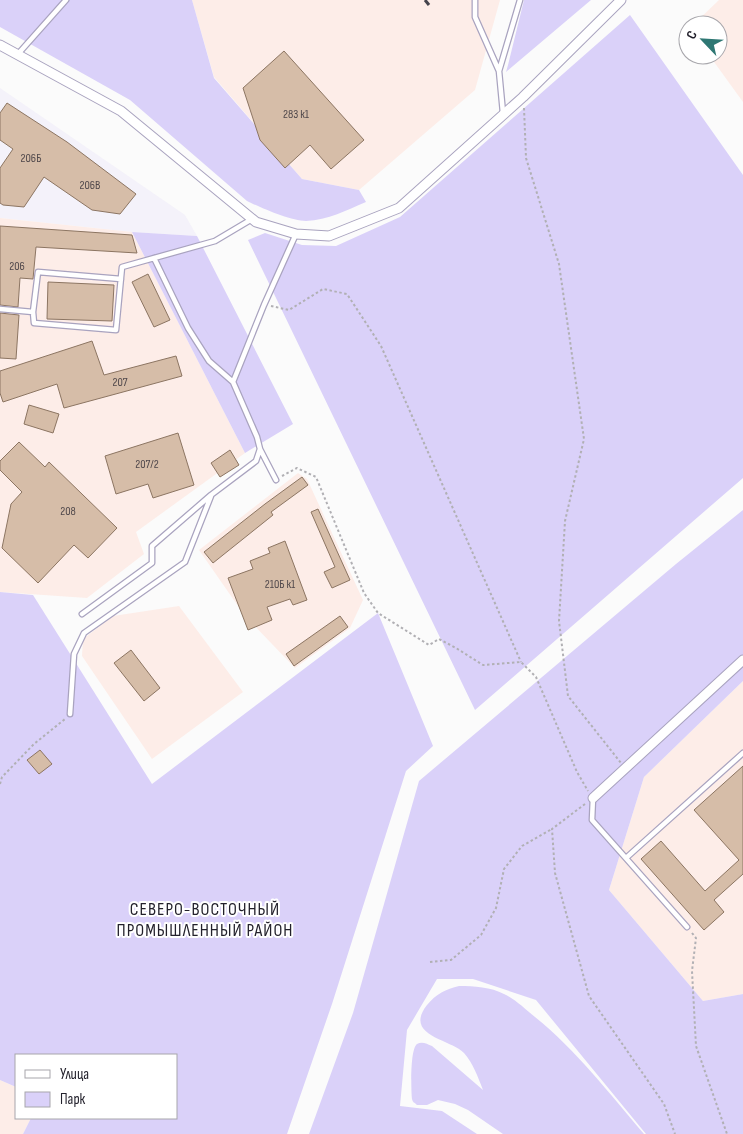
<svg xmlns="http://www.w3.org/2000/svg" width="743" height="1134" viewBox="0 0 743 1134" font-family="'Sofia Sans Condensed',sans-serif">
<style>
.built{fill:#f4f2fa}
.industrial{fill:#fdede8}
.green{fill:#dad1f9}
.building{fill:#d6bda8;stroke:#8c7562}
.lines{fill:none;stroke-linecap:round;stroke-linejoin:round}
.service-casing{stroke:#a9a3bf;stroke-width:7}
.minor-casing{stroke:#a9a3bf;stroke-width:11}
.path{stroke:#b1b0b4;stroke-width:2;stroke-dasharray:2.5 2.5;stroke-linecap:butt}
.service{stroke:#fff;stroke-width:4.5}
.minor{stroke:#fff;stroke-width:9}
.rail{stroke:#44434c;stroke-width:3;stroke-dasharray:8 4;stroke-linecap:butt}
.labels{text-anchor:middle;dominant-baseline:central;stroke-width:4;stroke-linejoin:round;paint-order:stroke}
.number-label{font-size:12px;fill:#50484b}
.quarter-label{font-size:18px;letter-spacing:1px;fill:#23212c;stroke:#fff}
</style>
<rect width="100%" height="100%" fill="#fbfbfb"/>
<path class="built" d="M0,88L185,215L197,236L132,232L0,218Z"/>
<path class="industrial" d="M192,0H500L475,90L359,190L302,179L214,77Z
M719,0H743V102L709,55H718V25H693Z
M0,218L132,232L245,453L136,532L144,554L87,598L0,592Z
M298,473L307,479L363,600L350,628L295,668L245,616L199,550Z
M179,606L243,692L152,759L82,656L83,639L113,616Z
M743,681V994L703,1001L609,890L644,777Z
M0,1080L16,1087V1118H31L23,1134H0Z"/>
<path class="green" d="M0,0H192L214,78L302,179L359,190L366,202C347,210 328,220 306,221C291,221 261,208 247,201L130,100L0,27Z
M524,0H591L506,72L508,65Z
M630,15L743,175V478L475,710L248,240L265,233L302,245L336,246L400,217Z
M132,232L197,236L293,424L245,453Z
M743,510V681L644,777L609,890L703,1001L743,994V1134H646L536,1000L473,979H437L407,1030L400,1106L442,1111L477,1134H309L353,1013L419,781L676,564Z
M0,592L33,595L152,784L378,613L433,746L406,771L332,1004L287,1134H23L31,1118H176V1055H16V1087L0,1080Z
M459,986C474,986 491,987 504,994C515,999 525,1009 535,1017C576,1050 609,1093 644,1134H503L468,1110L455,1104L438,1100L427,1105H417C414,1102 413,1103 412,1099C411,1090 410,1049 417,1044C422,1041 427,1044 432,1046L483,1090C478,1077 473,1063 464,1053C451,1039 403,1036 427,1005C436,994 446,989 459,986Z"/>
<path class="building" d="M284,51L364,140L331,169L310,145L285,168L260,140L243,88Z
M7,103L67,142L136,194L120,214L92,210L44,177L24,207L3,205L0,203V168L13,149L0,140V113Z
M0,226L132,235L137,253L36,247L33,279L20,278L18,307L0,305Z
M148,274L170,320L154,327L132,282Z
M48,282L114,285L112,321L47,319Z
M0,313L19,315L16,359L0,358Z
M92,341L104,375L176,356L182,376L64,408L57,384L3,402L0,393V371Z
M29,405L59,414L53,433L24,424Z
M178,433L194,485L153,498L148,484L116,494L105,456Z
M19,442L45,467L49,462L117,528L88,558L74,545L38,583L2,548L11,504L22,492L0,470V461Z
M230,450L239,465L220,477L211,463Z
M302,477L308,485L271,512L273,515L213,563L204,552L265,504Z
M318,509L350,580L332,588L324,572L335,567L311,512Z
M285,541L307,600L293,605L290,599L267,607L272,620L248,630L228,578L253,569L250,561L270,553L268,548Z
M340,616L348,627L294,666L286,654Z
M131,650L160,688L144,701L114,663Z
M40,750L52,764L39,774L27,760Z
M743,766V874L714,900L724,912L704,930L641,859L661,841L705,891L739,860L694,810Z"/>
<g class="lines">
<defs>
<path id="service" d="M475,0V17L499,71L503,113
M18,54L66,0
M499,71L520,0
M154,258L188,328L209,361L233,382
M0,309L33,312L34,323L116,330L122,267L215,241L252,219
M33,312L38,272L121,279
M260,449L276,480
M82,614L152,563V546L211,495L256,461L260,449L257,437L233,382L264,305L296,234
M70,714L74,654L84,633L185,562L211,496
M593,798L592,820L687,927
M626,858L743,753"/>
<path id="minor" d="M0,45L121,111L256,222L296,234L329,236L399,208L523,97L621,0
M593,798L743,660"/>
</defs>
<use href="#service" class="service-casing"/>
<use href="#minor" class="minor-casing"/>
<path class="path" d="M524,108L526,158L559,264L584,439L565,521L559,621L568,696L621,763
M271,306L289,310L323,289L347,294L381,346L521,662
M282,476L297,468L316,477L364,593L378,613L429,645L439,639L456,648L483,665L521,662L536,677L577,772L588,791
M0,784L2,777L34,744L65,719
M585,804L552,829L555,873L589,996L664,1104L675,1134
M692,933L696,938L692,971L696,1046L727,1134
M430,962L451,960L481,935L496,908L504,869L522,846L552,829"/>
<use href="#service" class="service"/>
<use href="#minor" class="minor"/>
<path class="rail" d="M425,0L429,5"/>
</g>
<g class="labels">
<g class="number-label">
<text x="296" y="114">283 к1</text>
<text x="31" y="158">206Б</text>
<text x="90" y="185">206В</text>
<text x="17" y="266">206</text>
<text x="120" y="382">207</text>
<text x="147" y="464">207/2</text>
<text x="68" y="511">208</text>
<text x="280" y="584">210Б к1</text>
</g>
<g class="quarter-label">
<text x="205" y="909">СЕВЕРО-ВОСТОЧНЫЙ<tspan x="205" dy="21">ПРОМЫШЛЕННЫЙ РАЙОН</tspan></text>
</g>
</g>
<rect x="15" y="1054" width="162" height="65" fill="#ffffff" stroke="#a7a6ab"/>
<rect x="25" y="1070" width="25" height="8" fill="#ffffff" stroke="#a7a6ab"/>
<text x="60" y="1079" font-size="15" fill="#23212c">Улица</text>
<rect x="25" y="1092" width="25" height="15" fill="#dad1f9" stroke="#a7a6ab"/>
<text x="60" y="1104" font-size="15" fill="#23212c">Парк</text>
<g transform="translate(703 40) rotate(295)"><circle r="24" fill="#ffffff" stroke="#a7a6ab"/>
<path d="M0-4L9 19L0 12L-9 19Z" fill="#2e7773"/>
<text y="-8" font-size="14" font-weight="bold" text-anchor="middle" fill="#23212c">С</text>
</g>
</svg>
